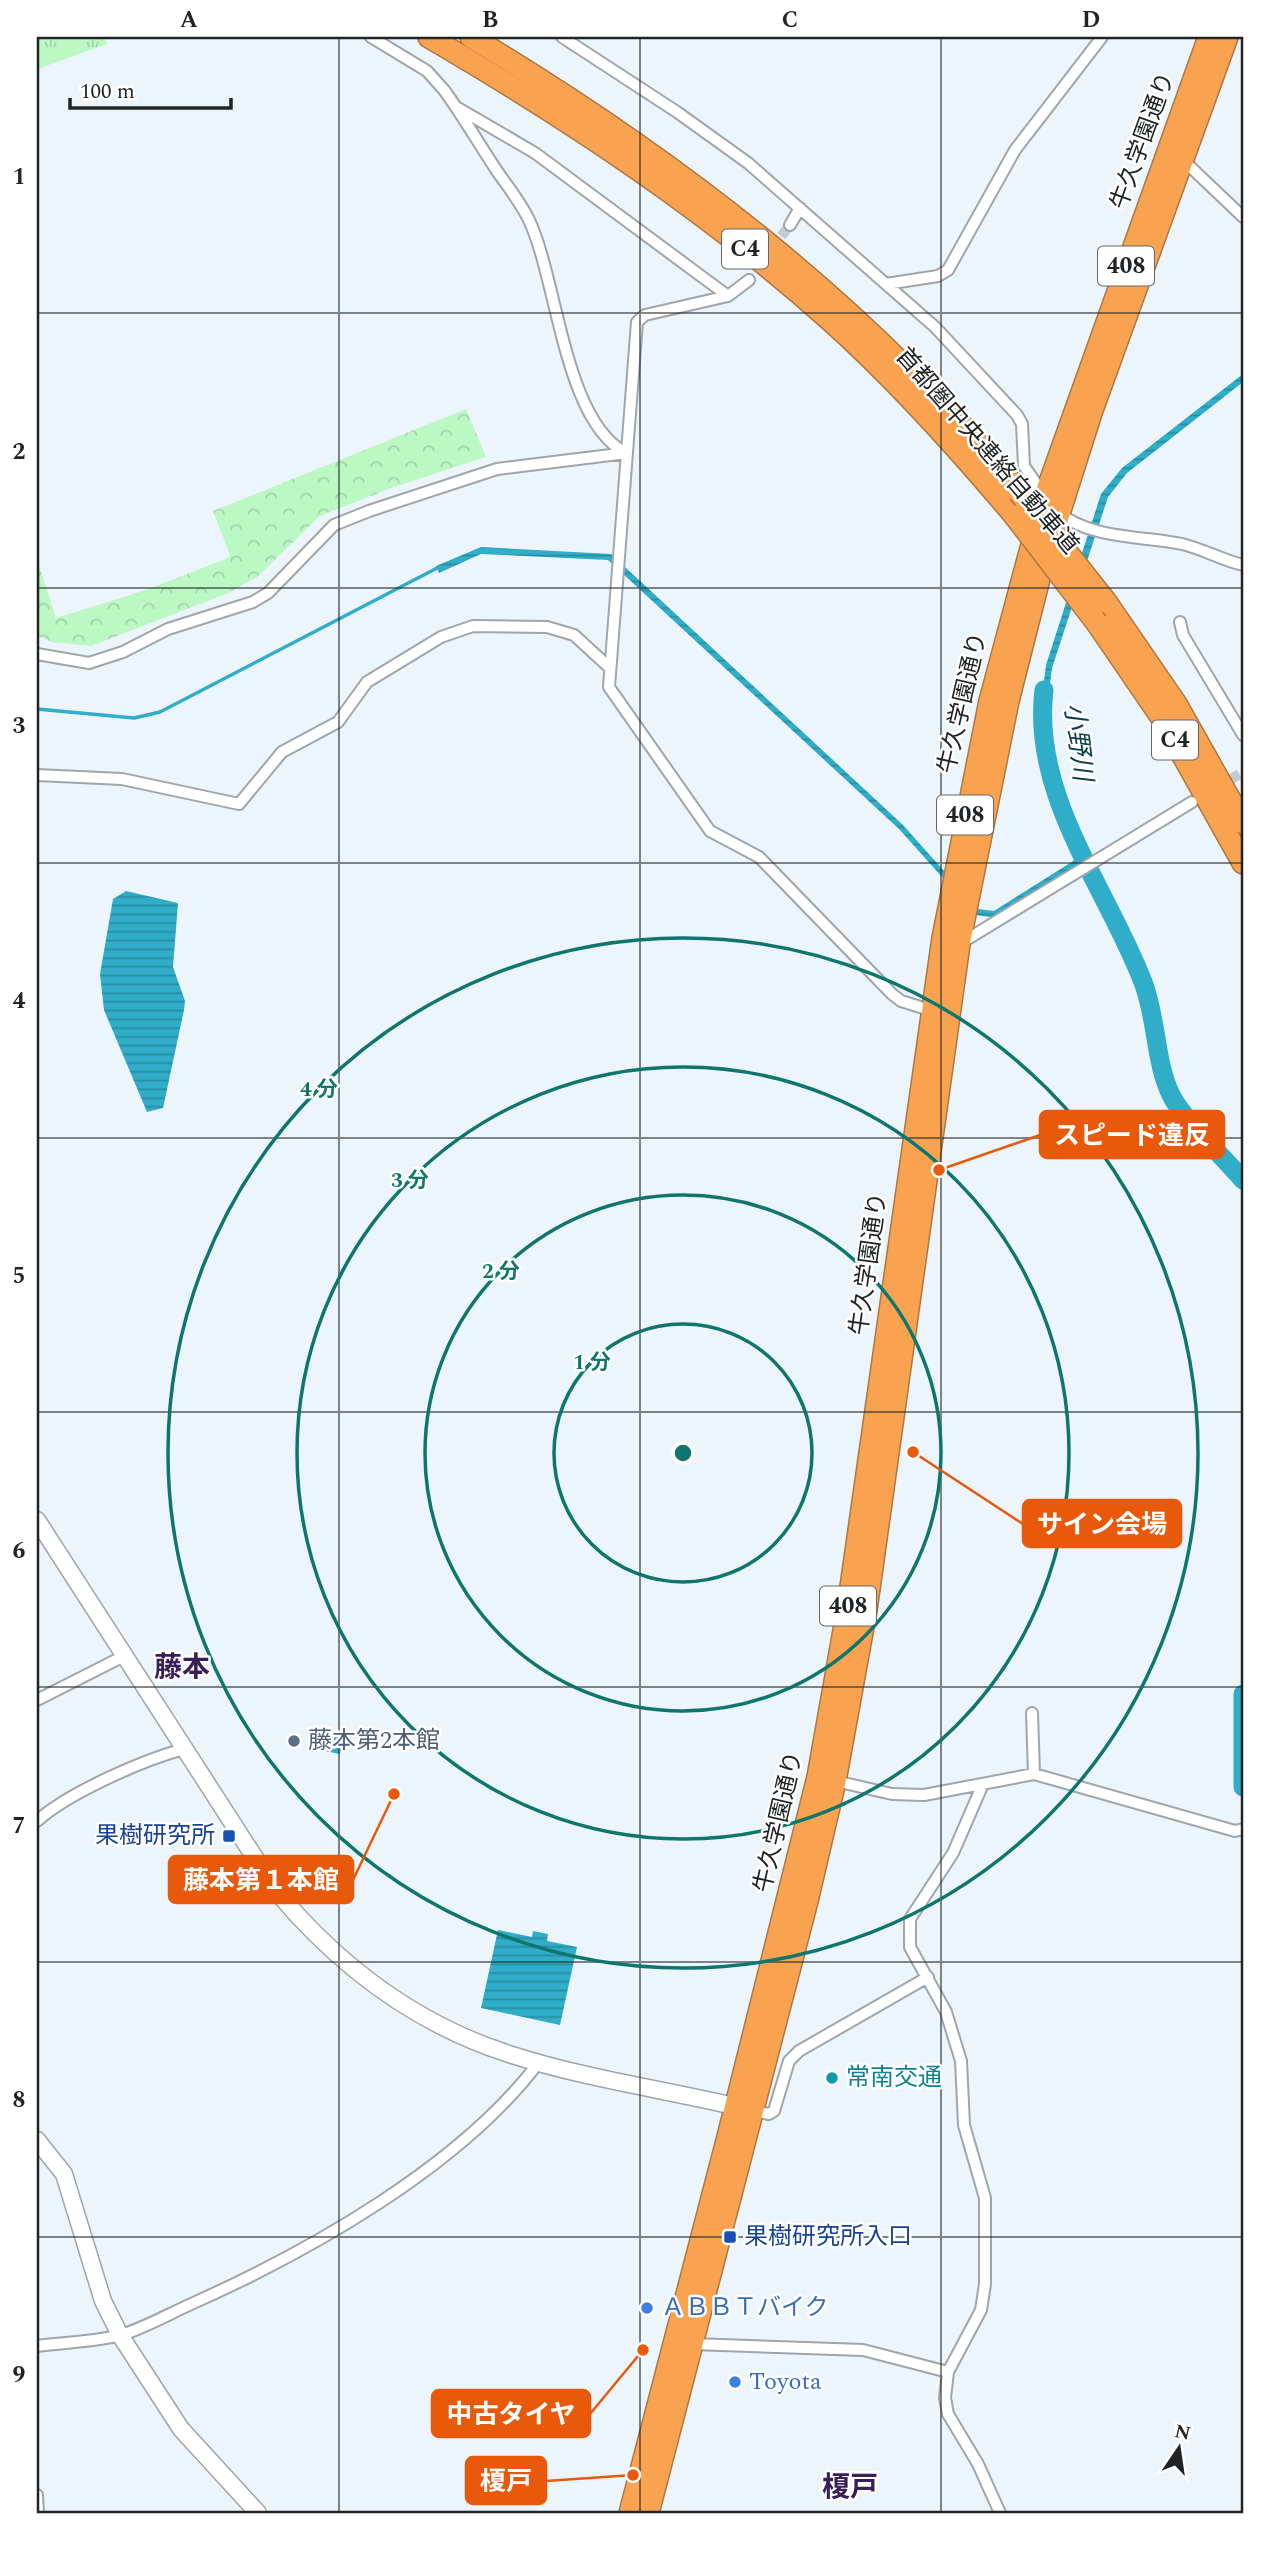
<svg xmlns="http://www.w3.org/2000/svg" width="1280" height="2550" viewBox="0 0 1280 2550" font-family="Spectral,'Noto Sans JP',serif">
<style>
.grass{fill:url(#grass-tufts)}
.forest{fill:url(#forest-crowns)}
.water{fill:url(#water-rules)}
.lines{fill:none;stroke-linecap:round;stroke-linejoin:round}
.stream{stroke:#30adc8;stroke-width:3.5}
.river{stroke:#30adc8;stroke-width:19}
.street-tunnel{stroke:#c3cbd1;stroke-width:10;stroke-dasharray:10 5;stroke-linecap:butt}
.street-casing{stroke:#9ea6ac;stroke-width:14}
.secondary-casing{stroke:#9ea6ac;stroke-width:19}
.highway-casing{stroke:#ad7742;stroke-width:24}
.street{stroke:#fff;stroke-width:10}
.secondary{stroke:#fff;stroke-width:16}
.highway{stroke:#f9a351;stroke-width:21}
.highway-bridge-casing{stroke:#ad7742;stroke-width:24;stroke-linecap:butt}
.highway-bridge{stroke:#f9a351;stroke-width:21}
.grid{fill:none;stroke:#212426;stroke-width:2;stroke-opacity:0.55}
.ring{fill:none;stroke:#0f766e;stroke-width:3.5}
.service-dot{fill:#5c6f8a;stroke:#fff;stroke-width:2.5}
.transit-dot{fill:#1a4fb4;stroke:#fff;stroke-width:2.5}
.culture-dot{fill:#0f9aa8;stroke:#fff;stroke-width:2.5}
.shop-dot{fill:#3f7fe0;stroke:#fff;stroke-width:2.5}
.labels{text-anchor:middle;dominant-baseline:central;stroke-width:5;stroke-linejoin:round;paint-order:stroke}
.shield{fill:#fff;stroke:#646667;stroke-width:2}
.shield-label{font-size:23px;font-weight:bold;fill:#212426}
.street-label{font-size:24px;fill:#212426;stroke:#fff}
.service-label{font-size:24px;fill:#4e5e75;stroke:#fff;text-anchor:start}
.transit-label{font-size:24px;fill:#164399;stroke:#fff;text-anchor:end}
.culture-label{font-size:24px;fill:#0d838f;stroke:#fff;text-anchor:start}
.shop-label{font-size:24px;fill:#366cbe;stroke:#fff;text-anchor:start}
.water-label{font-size:26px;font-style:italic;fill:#0b414d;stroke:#fff}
.quarter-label{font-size:28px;font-weight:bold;fill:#391f58;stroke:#fff}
.centre{fill:#0f766e;stroke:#fff;stroke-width:3.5}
.ring-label{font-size:21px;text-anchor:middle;font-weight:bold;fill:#0f766e;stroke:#fff;stroke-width:5;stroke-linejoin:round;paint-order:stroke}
.leader{fill:none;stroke:#e8590c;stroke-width:2.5}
.callout-dot{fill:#e8590c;stroke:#fff;stroke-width:2.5}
.callout{fill:#e8590c;stroke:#e8590c;stroke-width:2.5}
.callout-label{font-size:26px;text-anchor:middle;font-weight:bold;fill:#fff}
.neatline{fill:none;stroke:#212426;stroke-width:2.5}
.grid-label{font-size:23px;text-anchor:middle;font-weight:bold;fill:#212426}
</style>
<defs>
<pattern id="grass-tufts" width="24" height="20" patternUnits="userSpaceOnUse" patternTransform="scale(1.75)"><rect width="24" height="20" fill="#bcf8c4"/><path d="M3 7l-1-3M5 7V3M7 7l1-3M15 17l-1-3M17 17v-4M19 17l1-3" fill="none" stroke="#a1d4a8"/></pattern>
<pattern id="forest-crowns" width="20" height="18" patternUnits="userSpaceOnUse" patternTransform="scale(1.75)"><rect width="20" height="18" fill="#bcf8c4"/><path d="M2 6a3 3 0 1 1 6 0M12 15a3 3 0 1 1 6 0" fill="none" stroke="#a1d4a8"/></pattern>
<pattern id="water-rules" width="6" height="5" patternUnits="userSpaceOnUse" patternTransform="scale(1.75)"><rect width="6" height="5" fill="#30adc8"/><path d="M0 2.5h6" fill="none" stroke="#288da2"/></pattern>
</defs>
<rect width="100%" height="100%" fill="#ecf5fc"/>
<path class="grass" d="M37,37H105L107,44L37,69Z"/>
<path class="forest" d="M466,409L486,457L391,488L320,516L257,577L226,594L91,646L52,642L37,636V559L56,618L143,591L228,558L230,555L213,511Z"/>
<path class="water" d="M1243,374V382L1127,473L1108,497L1052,668L1046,714H1040L1046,665L1101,494L1122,468Z
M481,547L611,554L903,825L978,909L994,911L1078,858L1082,864L996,918L976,915L899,829L608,560L481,554L439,573L436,566Z
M126,891L178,903L173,967L185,1001L184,1010L163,1108L147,1112L104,1010L100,974L113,899Z
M335,1734L344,1735L340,1754L320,1750L322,1742L333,1744Z
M498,1930L532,1937L533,1931L548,1934L547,1941L577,1947L560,2025L481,2008Z"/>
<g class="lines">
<path class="stream" d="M37,709L134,718L160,712L439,567
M1081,861L1085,858"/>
<path class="river" d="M1044,690C1031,796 1107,888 1143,982C1157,1018 1155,1063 1171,1095C1182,1118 1225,1159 1243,1180
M1243,1694V1787"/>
<path class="street-tunnel" d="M772,248L790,225
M1218,787L1243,772"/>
<defs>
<path id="street" d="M371,37L427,71L444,90C463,116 479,144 497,171C508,187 521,203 529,220C558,282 564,421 626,453
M562,37L677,112L748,163L935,327L1017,415L1022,424L1024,466L1045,496
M458,108L535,153L728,296
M1181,158L1243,217
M790,225L800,208
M749,280L728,296L645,315L637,322L609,687L710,831L759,857L892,994L901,1001L933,1011
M886,284L938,276L948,270L1015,150L1102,37
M1057,511C1088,539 1143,536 1182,544C1203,549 1222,560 1243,565
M1180,622L1183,635L1243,735
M37,654L89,663L123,652L168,629L253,602L268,593L334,525L369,511L497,469L627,453
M37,775L122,779L239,804L282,752L338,722L367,682L441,637L473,626L547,627L574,635L610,668
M961,943L1192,802
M37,1700L124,1656
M1032,1713L1034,1774
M835,1781L892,1794L924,1795L1034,1774L1235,1831L1243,1829
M983,1784L953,1853L910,1919V1947L946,2012L961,2061L964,2125L985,2198V2284L981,2310L948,2372L945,2398L948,2414L978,2464L1000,2513
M37,1821C68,1793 143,1760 184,1749
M752,2111L769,2114L774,2111L789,2061L799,2051L928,1977
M693,2344L863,2350L948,2372
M37,2346C64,2342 95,2342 121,2335C144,2328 167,2315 189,2305C308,2252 460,2167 539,2062
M37,2495L38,2513"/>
<path id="secondary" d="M37,1520L277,1892C339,1966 416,2024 509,2054C586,2079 668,2090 747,2109
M37,2140L64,2174L103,2301L120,2335L181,2429L258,2513"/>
<path id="highway" d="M429,37C571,120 707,210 830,320C897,380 957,447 1015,516
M471,37C675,159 868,307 1019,492
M1106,602L1176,704L1243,823
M1097,623L1162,718L1243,863
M630,2513L729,2133L818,1777L848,1608L943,938L990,701L1045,496L1209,37
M648,2513L807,1901L835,1781L866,1610L959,944L1008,701L1042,567L1091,413L1227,37"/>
</defs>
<use href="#street" class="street-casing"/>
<use href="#secondary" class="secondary-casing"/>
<use href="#highway" class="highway-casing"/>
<use href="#street" class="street"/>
<use href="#secondary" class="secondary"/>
<use href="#highway" class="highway"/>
<defs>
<path id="highway-bridge" d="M1019,492L1106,602
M1015,516L1097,623"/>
</defs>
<use href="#highway-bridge" class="highway-bridge-casing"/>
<use href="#highway-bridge" class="highway-bridge"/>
</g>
<path class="grid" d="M339,37V2513M640,37V2513M941,37V2513M37,313H1243M37,588H1243M37,863H1243M37,1138H1243M37,1412H1243M37,1687H1243M37,1962H1243M37,2237H1243"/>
<g class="ring">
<circle cx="683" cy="1453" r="129"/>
<circle cx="683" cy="1453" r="258"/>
<circle cx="683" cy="1453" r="386"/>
<circle cx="683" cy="1453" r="515"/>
</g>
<circle class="service-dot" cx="294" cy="1741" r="7"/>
<g class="transit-dot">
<rect x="222" y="1829" width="14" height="14" rx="3.5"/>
<rect x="723" y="2230" width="14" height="14" rx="3.5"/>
</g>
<circle class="culture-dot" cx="832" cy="2078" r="7"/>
<g class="shop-dot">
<circle cx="647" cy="2308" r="7"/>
<circle cx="735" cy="2382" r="7"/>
</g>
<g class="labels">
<g class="shield">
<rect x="722" y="229.5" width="46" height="39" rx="5"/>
<rect x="1098" y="246.5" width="56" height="39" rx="5"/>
<rect x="1152" y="720.5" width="46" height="39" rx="5"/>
<rect x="937" y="795.5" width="56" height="39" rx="5"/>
<rect x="820" y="1586.5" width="56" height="39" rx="5"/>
</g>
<g class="shield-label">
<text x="745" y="249">C4</text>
<text x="1126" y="266">408</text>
<text x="1175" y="740">C4</text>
<text x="965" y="815">408</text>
<text x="848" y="1606">408</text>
</g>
<g class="street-label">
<text transform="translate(1143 141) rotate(-70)">牛久学園通り</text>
<text transform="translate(987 451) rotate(49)">首都圏中央連絡自動車道</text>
<text transform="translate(963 703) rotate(-77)">牛久学園通り</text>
<text transform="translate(869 1264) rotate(-82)">牛久学園通り</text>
<text transform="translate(779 1822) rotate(-77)">牛久学園通り</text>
</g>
<g class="service-label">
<text x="308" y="1741">藤本第2本館</text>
</g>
<g class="transit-label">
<text x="215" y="1836">果樹研究所</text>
<text x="744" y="2237" text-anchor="start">果樹研究所入口</text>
</g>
<g class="culture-label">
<text x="846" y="2078">常南交通</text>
</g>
<g class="shop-label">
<text x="661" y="2308">ＡＢＢＴバイク</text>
<text x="749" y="2382">Toyota</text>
</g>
<g class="water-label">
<text transform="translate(1078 742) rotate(83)">小野川</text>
</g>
<g class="quarter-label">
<text x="182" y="1667">藤本</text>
<text x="850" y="2487">榎戸</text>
</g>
</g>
<circle cx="683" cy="1453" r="10" class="centre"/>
<g class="ring-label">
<text x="319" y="1096">4 分</text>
<text x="410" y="1187">3 分</text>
<text x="501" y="1278">2 分</text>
<text x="592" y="1369">1 分</text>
</g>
<path class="leader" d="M939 1170L1040 1135M913 1452L1023 1524M394 1794L353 1880M643 2350L590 2414M633 2475L546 2481"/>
<g class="callout-dot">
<circle cx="939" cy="1170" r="7"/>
<circle cx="913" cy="1452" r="7"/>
<circle cx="394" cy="1794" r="7"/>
<circle cx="643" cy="2350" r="7"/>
<circle cx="633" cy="2475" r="7"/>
</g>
<g class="callout">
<rect x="1040" y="1111" width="184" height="47" rx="7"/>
<rect x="1023" y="1500" width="158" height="47" rx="7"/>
<rect x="169" y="1856" width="184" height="47" rx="7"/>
<rect x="432" y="2390" width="158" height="47" rx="7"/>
<rect x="466" y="2457" width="80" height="47" rx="7"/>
</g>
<g class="callout-label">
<text x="1132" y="1144">スピード違反</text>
<text x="1102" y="1533">サイン会場</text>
<text x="261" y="1889">藤本第１本館</text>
<text x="511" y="2423">中古タイヤ</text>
<text x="506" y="2490">榎戸</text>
</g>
<rect width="1280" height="2550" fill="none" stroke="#ffffff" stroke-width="77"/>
<g transform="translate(1179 2448) rotate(13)" stroke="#ffffff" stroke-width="5" paint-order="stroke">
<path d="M0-5L12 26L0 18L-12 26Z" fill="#212426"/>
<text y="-10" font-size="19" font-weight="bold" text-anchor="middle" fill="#212426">N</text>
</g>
<path d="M70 98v10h161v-10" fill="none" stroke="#212426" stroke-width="3.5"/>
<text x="80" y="98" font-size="21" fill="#212426" stroke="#ffffff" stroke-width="5" paint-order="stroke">100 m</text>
<rect x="38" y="38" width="1204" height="2474" class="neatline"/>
<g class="grid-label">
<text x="189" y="27">A</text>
<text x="490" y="27">B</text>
<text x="790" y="27">C</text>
<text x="1091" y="27">D</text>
<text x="19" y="184">1</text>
<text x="19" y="459">2</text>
<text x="19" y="733">3</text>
<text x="19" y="1008">4</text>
<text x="19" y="1283">5</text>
<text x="19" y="1558">6</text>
<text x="19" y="1833">7</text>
<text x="19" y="2107">8</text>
<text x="19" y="2382">9</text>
</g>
</svg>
